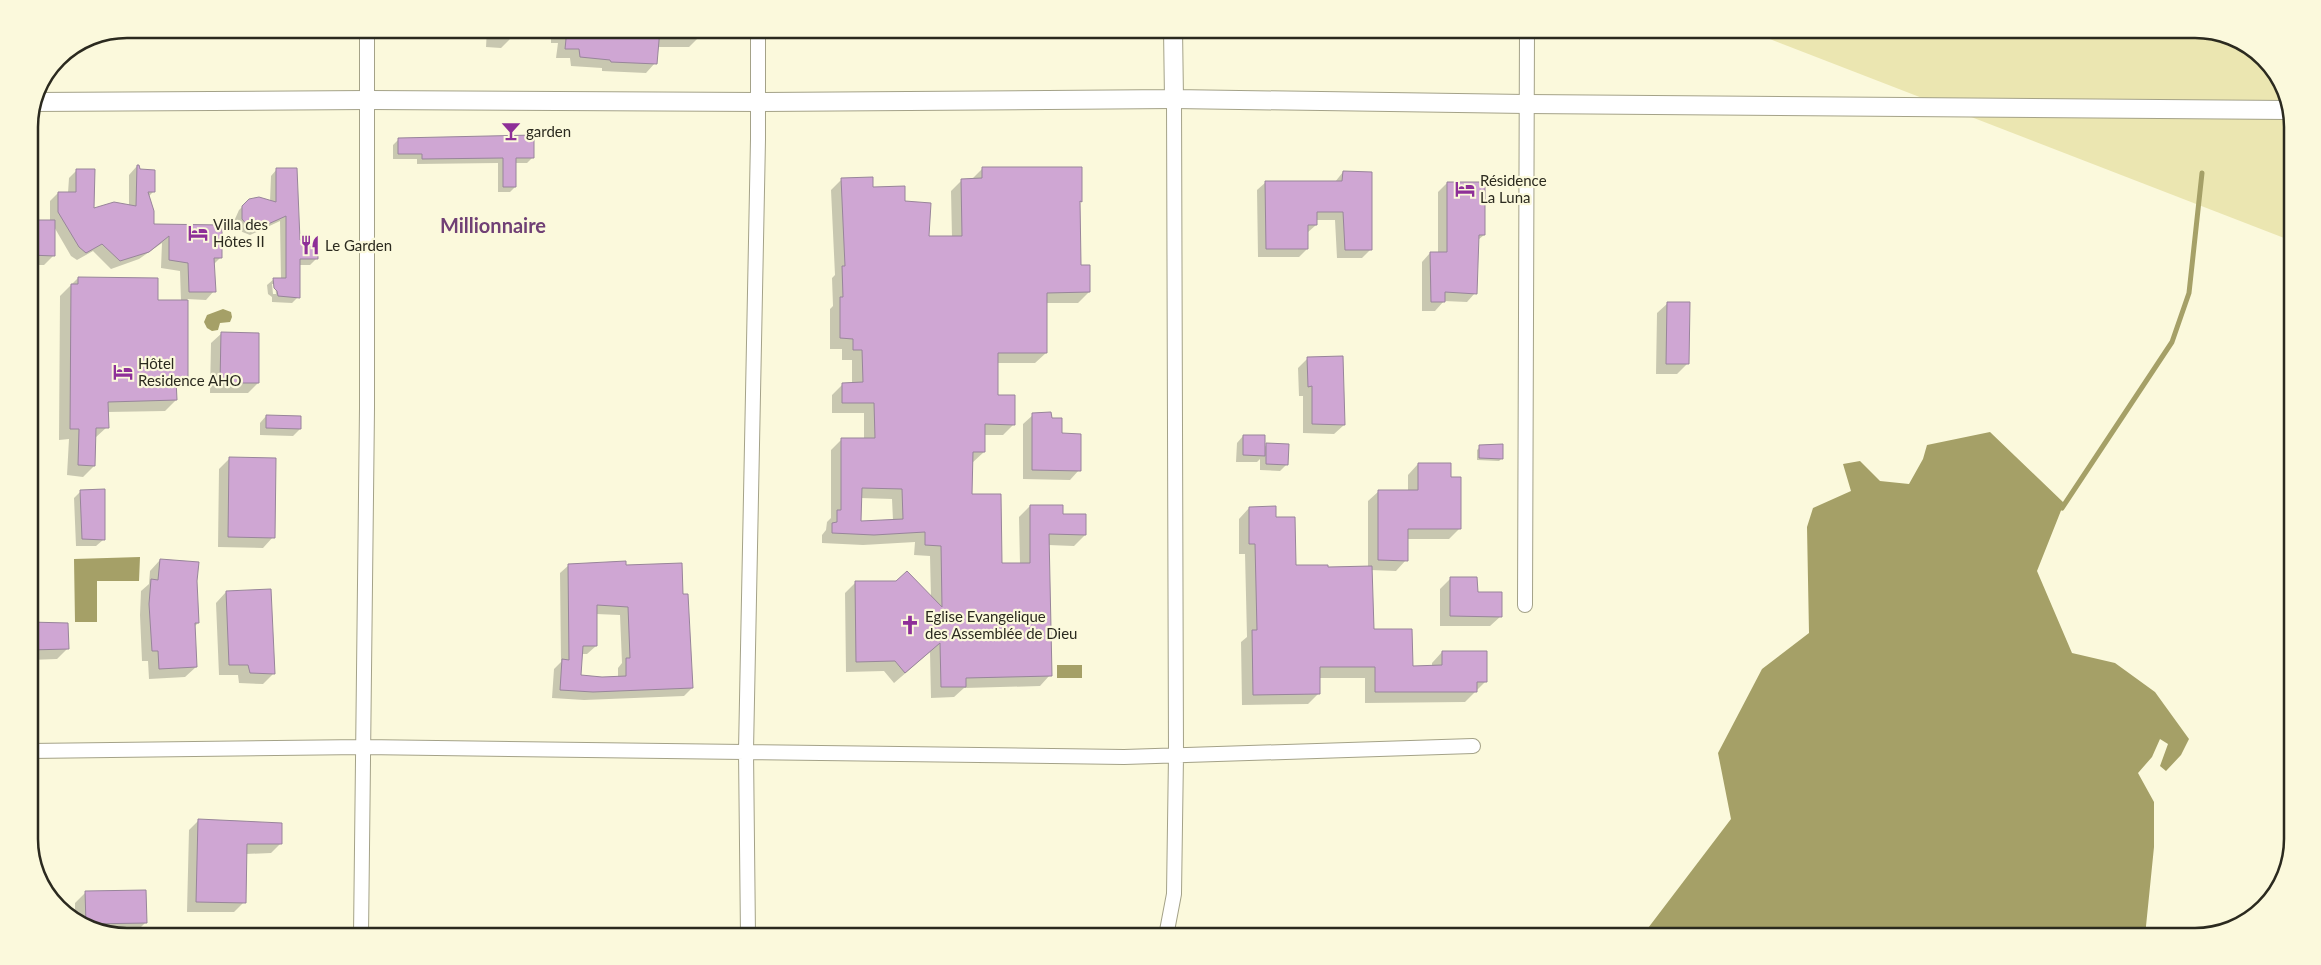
<svg xmlns="http://www.w3.org/2000/svg" width="2321" height="965" viewBox="0 0 2321 965" font-family="Lato,sans-serif">
<style>
.green{fill:#ebe6b1}
.water{fill:#a5a067}
.shadow{fill:#0003;fill-rule:evenodd}
.lines{fill:none;stroke-linecap:round;stroke-linejoin:round}
.stream{stroke:#a5a067;stroke-width:5}
.building{fill:#cfa6d3;stroke:#98859a;fill-rule:evenodd}
.minor-casing{stroke:#a4a288;stroke-width:16}
.tertiary-casing{stroke:#a4a288;stroke-width:20}
.minor{stroke:#fff;stroke-width:14}
.tertiary{stroke:#fff;stroke-width:18}
.labels{text-anchor:middle;dominant-baseline:central;stroke-width:4.5;stroke-linejoin:round;paint-order:stroke}
.poi-label{font-size:15px;fill:#2b2a1f;stroke:#fbf9dc;text-anchor:start}
.district-label{font-size:20px;font-weight:bold;fill:#704075;stroke:#fbf9dc}
.rim{fill:none;stroke:#2b2a1f;stroke-width:2.5}
</style>
<rect width="100%" height="100%" fill="#fbf9dc"/>
<path class="green" d="M1744,29H2194L2232,36L2272,67L2292,120V241Z"/>
<path class="water" d="M223,309L231,312L232,317L230,322L220,323L218,330L212,331L207,328L204,322L207,315Z
M1990,432L2064,503L2037,571L2072,653L2115,663L2155,692L2189,739L2181,755L2166,771L2160,766L2168,744L2160,739L2152,757L2138,773L2154,802V847L2145,936H1642L1731,819L1718,753L1762,669L1809,633L1807,527L1813,508L1851,491L1843,464L1860,461L1880,481L1909,484L1923,459L1927,445Z
M140,557L139,581H97V622H75L74,559Z
M1057,665H1082V678H1057Z"/>
<path class="shadow" d="M483,29H514L513,36L501,48L486,47L487,29Z
M551,29H698V38L689,47H657L655,63L646,73L602,71V68L571,66L570,58H556L558,43H551Z
M1234,29H1403L1396,36L1290,37V32H1234Z
M399,139L533,157L527,163H515V187L510,192H498V163L417,164V159H393V145Z
M137,166L154,191L148,197L153,225L221,257L213,265L214,291L206,300L187,299L186,378L175,389L176,400L165,411L107,412V427L95,438L94,466L83,477L67,475L69,439L59,440L60,296L78,278L156,301H181L180,271L161,268L162,243L139,259L111,269L93,251L77,260L71,256L53,225L54,255L44,265H29V221H50V201L58,193H68L69,178L77,170L93,210L129,206V175Z
M983,168L1081,201L1078,204L1079,266L1089,292L1078,303H1046V353L1035,363H997V396L1014,424L1003,435H984V452L972,463L971,496L1001,564H1020L1019,517L1030,506L1061,515L1085,535L1074,546L1048,545L1050,675L1040,686L964,688L954,697L931,698L930,652L894,683L884,671L846,672L845,593L856,582L931,598L930,556L914,555L915,542L863,545L822,543V535L826,530L827,522L831,518V450L842,439L864,440V413H832V395L843,384H852V360H842V349H830V309L833,306L832,278L835,275L831,190L842,179L872,189L904,202L927,238H952L951,191L962,180L972,179ZM860,498L892,499L893,521L860,523Z
M277,169L298,241L316,259L310,265H298V297L292,303L272,302V297L268,294L267,285L274,279H281L280,221L250,235L240,231L236,226L235,219L239,210L246,203L270,202L271,176ZM272,284H275L276,294H273Z
M1343,172L1371,249L1362,258H1337L1335,220H1316V225L1307,233V249L1299,257H1258L1257,190L1266,182H1335Z
M1447,183L1484,235L1478,240L1475,293L1467,302L1444,301L1435,311H1422V262L1430,253H1438V192Z
M1668,303L1687,364L1677,374H1656L1657,313Z
M222,333L258,383L248,393H210L211,343Z
M29,355H36L37,382L29,390Z
M1308,358L1344,425L1334,434L1303,433V396H1299L1298,368Z
M1033,415L1051,419L1061,435L1079,470L1070,480L1023,479V424Z
M266,416L300,429L293,436L260,435V423Z
M1243,436L1264,448L1267,444L1287,464L1280,471L1260,470V459L1257,462H1236L1237,443Z
M1480,447L1502,458L1499,461L1477,460V450Z
M229,459L273,537L263,548L218,547L219,469Z
M1418,464L1450,478L1460,528L1449,539H1406V560L1396,571L1370,570L1373,630L1412,667H1432V663L1442,652L1486,681L1465,702L1365,703V678H1319V693L1308,704L1242,705L1241,642L1247,637L1245,554H1239V519L1249,508L1275,518L1295,566L1326,568L1368,567V501L1379,491H1408V475Z
M81,491L103,540L96,546H76L74,498Z
M160,560L196,581L198,623L194,627L196,667L185,677L149,679L148,661H142L140,615L141,591L149,584L150,571Z
M569,565L624,566L682,596L692,688L684,696L584,700L552,698L554,669L561,662L560,573ZM596,614L620,615L622,663L618,668V678L580,676L582,654H587L596,646Z
M1450,579L1476,593L1501,616L1490,626H1440V589Z
M226,592L273,674L263,684L239,683L238,675H219L216,603Z
M29,624H67L68,648L57,659L29,660Z
M199,820L246,821V824L281,843L271,853L246,854L244,902L234,912H187L189,830Z
M86,892L145,923L135,933H112L89,929L75,918V903Z"/>
<g class="lines">
<path class="stream" d="M2062,508L2172,342L2189,293L2202,173"/>
</g>
<path class="building" d="M567,29H660L657,64L611,62L610,60L580,57L579,49H565Z
M534,135V158H516V187H503V158L422,159V154H398V138Z
M137,165H139L140,169L155,170V192H148L154,211V224L222,225V258H214L216,292H189L188,263L169,260V236L149,252L120,261L102,244L86,253L79,247L58,212V192H76V169H95L94,208L114,202L136,206Z
M982,167H1082V202L1080,201L1081,265H1090V292L1047,293V353H998V395H1015V425L985,424V452H973L972,494H1001L1002,563H1030V505H1063V514H1086V535L1049,534L1052,676L966,678V687H941L940,643L905,673L895,661L856,662L855,581H896L907,571L942,607L941,546L925,545V532L874,535L832,533V523L837,522V510H841V438H875L874,403H842V383L863,382L862,350H853V339L840,338V297H843L842,266H845L841,178L873,177V187L905,186V201L931,203L929,236H962L961,179L982,178ZM862,488L902,489L903,519L861,521Z
M276,168H297L300,240H318V259H300V298L278,296L277,291L274,288L273,278H286V216L257,229L247,225L242,219V206L249,199L259,197L276,202Z
M1343,171L1372,172V250H1345L1343,212H1317V225H1308V249H1266L1265,181H1342Z
M1447,182H1485V235H1479L1477,294L1445,292V302H1431L1430,252H1447Z
M29,220H55V256L29,255Z
M78,277L158,278V300H188V378L176,379L177,400L108,402L109,428H96L95,466L78,465L79,429H70L71,284H78Z
M1667,302H1690L1689,364H1666Z
M221,332L259,333V383H220Z
M1343,356L1345,425L1312,424V386L1308,387L1307,357Z
M1051,412L1052,418H1062V433L1081,434V471L1032,470V413Z
M266,415L301,416V429L266,428Z
M1243,435H1265V456L1243,455Z
M1266,443L1289,444L1288,465L1266,464Z
M1503,444V459L1479,458V445Z
M229,457L276,458L275,538L228,537Z
M1418,463H1451V477H1461V529H1408V561L1378,560V490H1418Z
M105,489V540L82,539L80,490Z
M1276,506V517H1295L1296,565H1328V567L1372,566L1374,629H1412L1413,666L1442,665V651H1487V682H1477V692H1375V667H1320V694L1253,695L1252,630H1257L1255,544H1249V507Z
M160,559L199,562L197,581L199,623H195L197,667L159,669L158,651H152L149,604L151,579L158,580Z
M626,561V565L682,563L683,594H688L693,688L593,692L560,690L562,659L569,660L568,564ZM597,605L628,607L630,658H626V676L602,677L581,675L583,646H597Z
M1450,577H1477L1478,592H1502V617L1450,616Z
M271,589L275,674L250,673L248,665H229L226,591Z
M29,622L68,623L69,649L29,650Z
M198,819L282,823V844H247L246,903L196,902Z
M146,890L147,923L86,924L85,891Z"/>
<g class="lines">
<defs>
<path id="minor" d="M1525,605L1527,29
M29,751L363,747L1124,757L1473,746
M361,936L367,408V29
M748,936L746,751L758,139V29
M1166,936L1174,894L1176,755L1174,99"/>
<path id="tertiary" d="M1173,29L1174,99
M33,102L368,100L759,102L1174,99L1527,104L2288,110"/>
</defs>
<use href="#minor" class="minor-casing"/>
<use href="#tertiary" class="tertiary-casing"/>
<use href="#minor" class="minor"/>
<use href="#tertiary" class="tertiary"/>
</g>
<defs>
<symbol id="bar-bare" viewBox="-9 -9 18 18"><path d="M-6-5H6L.8 .8V4.5H3.5V6h-7V4.5H-.8V.8Z" fill="#8e2f98" stroke="#fbf9dc" stroke-width="2.5" paint-order="stroke"/></symbol>
<symbol id="hotel-bare" viewBox="-9 -9 18 18"><path d="M-6-4.5h1.5V1H6V5H4.5V3h-9V5H-6ZM-4 0a1.8 1.8 0 1 1 3.6 0ZM.5 0V-2.5h3Q6-2.5 6 0Z" fill="#8e2f98" stroke="#fbf9dc" stroke-width="2.5" paint-order="stroke"/></symbol>
<symbol id="restaurant-bare" viewBox="-9 -9 18 18"><path d="M-5-6h1v4h1v-4h1v4h1v-4h1v5L-1.5 .5V6h-2V.5L-5-1ZM5-6V6H3V1.5H1.5Q1.5-4 5-6Z" fill="#8e2f98" stroke="#fbf9dc" stroke-width="2.5" paint-order="stroke"/></symbol>
<symbol id="church-bare" viewBox="-9 -9 18 18"><path d="M-1.2-6h2.4v3.5h3.3v2.4h-3.3V6h-2.4V-.1h-3.3v-2.4h3.3Z" fill="#8e2f98" stroke="#fbf9dc" stroke-width="2.5" paint-order="stroke"/></symbol>
</defs>
<g fill-rule="evenodd">
<use href="#bar-bare" x="497" y="117" width="28" height="28"/>
<use href="#hotel-bare" x="1451" y="175" width="28" height="28"/>
<use href="#hotel-bare" x="184" y="219" width="28" height="28"/>
<use href="#restaurant-bare" x="296" y="231" width="28" height="28"/>
<use href="#hotel-bare" x="109" y="358" width="28" height="28"/>
<use href="#church-bare" x="896" y="611" width="28" height="28"/>
</g>
<g class="labels">
<g class="poi-label">
<text x="526" y="131">garden</text>
<text x="1480" y="180">Résidence<tspan x="1480" dy="17">La Luna</tspan></text>
<text x="213" y="224">Villa des<tspan x="213" dy="17">Hôtes II</tspan></text>
<text x="325" y="245">Le Garden</text>
<text x="138" y="363">Hôtel<tspan x="138" dy="17">Residence AHO</tspan></text>
<text x="925" y="616">Eglise Evangelique<tspan x="925" dy="17">des Assemblée de Dieu</tspan></text>
</g>
<g class="district-label">
<text x="493" y="225">Millionnaire</text>
</g>
</g>
<path d="M0 0H2321V965H0ZM127 38H2195A89 89 0 0 1 2284 127V839A89 89 0 0 1 2195 928H127A89 89 0 0 1 38 839V127A89 89 0 0 1 127 38Z" fill="#fbf9dc" fill-rule="evenodd"/>
<path class="rim" d="M127 38H2195A89 89 0 0 1 2284 127V839A89 89 0 0 1 2195 928H127A89 89 0 0 1 38 839V127A89 89 0 0 1 127 38Z"/>
</svg>
